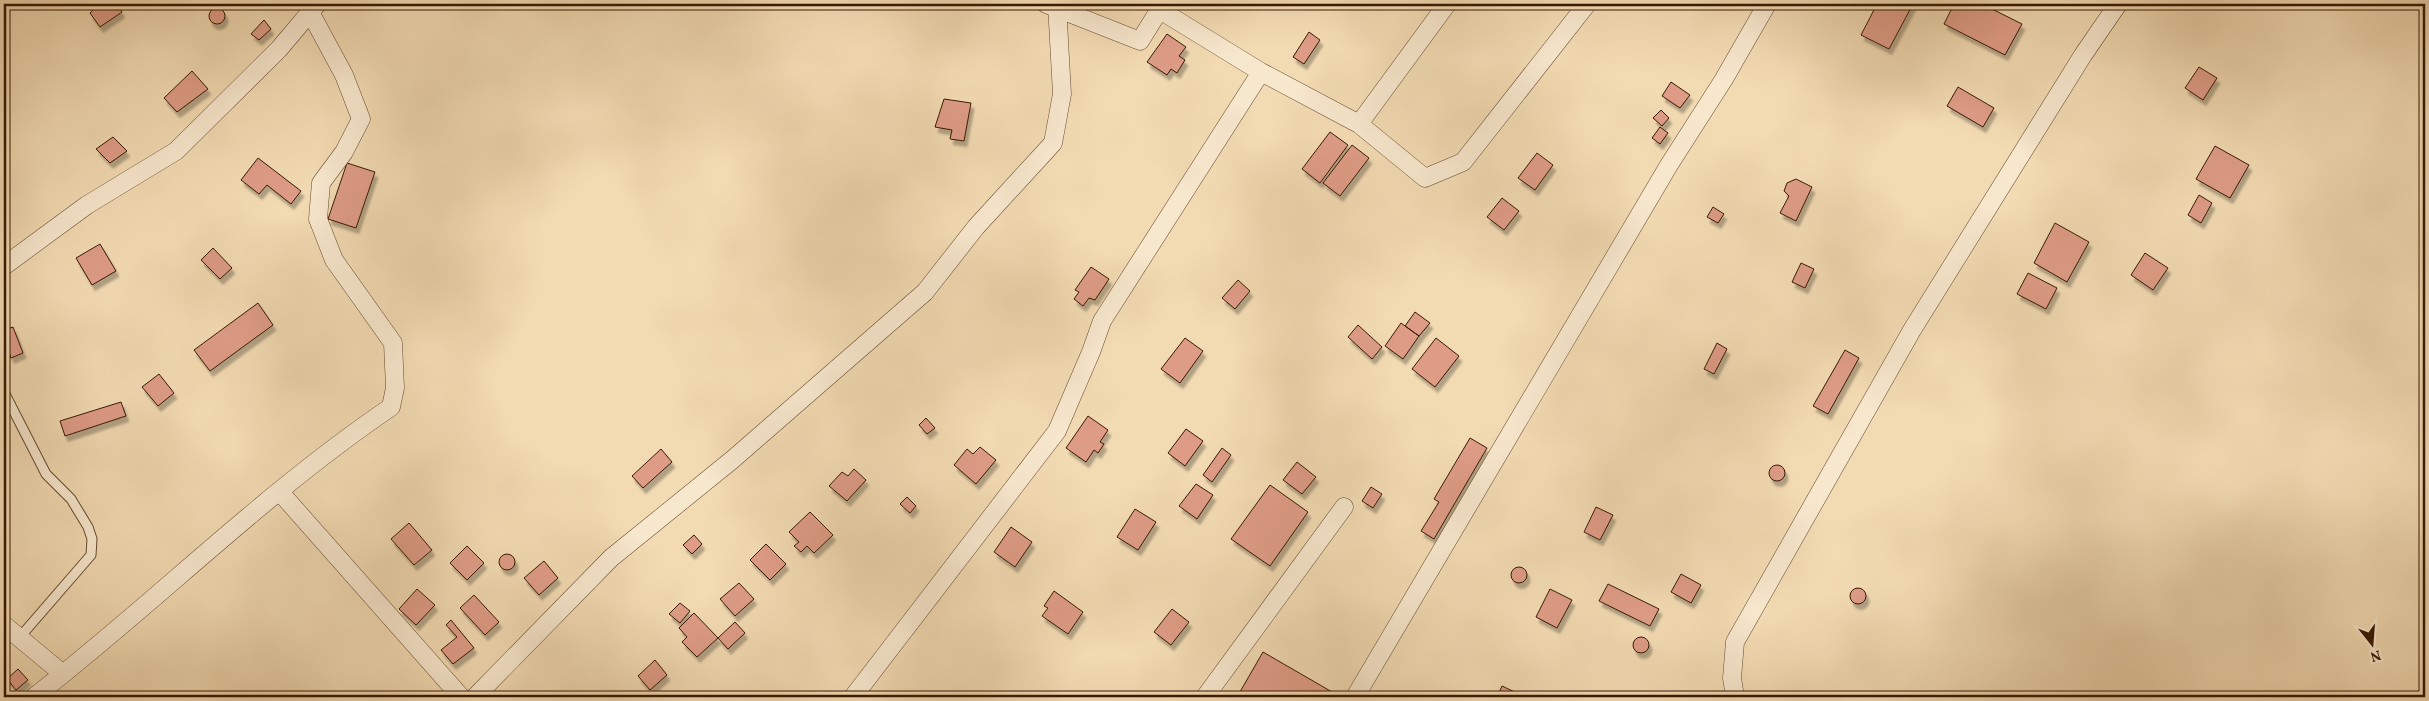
<svg xmlns="http://www.w3.org/2000/svg" width="2429" height="701" viewBox="0 0 2429 701" font-family="Vollkorn,serif">
<style>
.building{fill:#de9c86;stroke:#381903;filter:url(#shadow)}
.lines{fill:none;stroke-linecap:round;stroke-linejoin:round}
.service-casing{stroke:#66492f;stroke-width:11}
.minor-casing{stroke:#66492f;stroke-width:19}
.service{stroke:#f7e7cd;stroke-width:9}
.minor{stroke:#f7e7cd;stroke-width:18}
</style>
<defs>
<filter id="shadow"><feDropShadow dx="3" dy="5.5" stdDeviation="1" flood-color="#0004"/></filter>
</defs>
<rect width="100%" height="100%" fill="#f2dab2"/>
<filter id="stains"><feTurbulence type="fractalNoise" baseFrequency=".004" numOctaves="4"/><feColorMatrix values="0 0 0 0 .2 0 0 0 0 .09 0 0 0 0 .02 0 0 0 .5 -.17"/></filter>
<radialGradient id="worn" r=".72"><stop offset=".6" stop-color="#630" stop-opacity="0"/><stop offset="1" stop-color="#630" stop-opacity=".3"/></radialGradient>
<path class="building" d="M99,4H116L122,12L100,27L90,13Z
M1877,4H1913L1889,49L1861,35Z
M1954,4H1982L2022,24L2005,55L1944,24Z
M209 16a8 8 0 1 1 16 0a8 8 0 1 1-16 0Z
M264,20L271,29L259,40L251,34Z
M1309,32L1320,40L1304,64L1293,57Z
M1167,34L1186,47L1179,56L1185,60L1177,73L1171,69L1167,75L1147,62Z
M2199,67L2217,78L2203,100L2185,88Z
M192,71L208,89L177,112L164,98Z
M1671,82L1690,95L1680,108L1662,96Z
M1958,87L1994,108L1983,127L1947,106Z
M944,99L971,103L964,141L950,139L952,130L935,127Z
M1661,110L1669,118L1662,126L1653,118Z
M1660,127L1668,133L1660,144L1652,138Z
M1330,132L1348,145L1320,183L1302,169Z
M113,137L127,151L110,163L96,149Z
M1352,145L1369,158L1340,196L1323,183Z
M2215,146L2249,165L2230,198L2196,179Z
M1537,153L1553,165L1535,190L1518,178Z
M258,158L301,191L291,204L267,185L259,194L241,180Z
M347,163L375,172L356,228L328,219Z
M1796,179L1812,187L1796,221L1780,213L1789,196L1784,191L1787,183Z
M2199,195L2212,203L2201,223L2188,215Z
M1502,198L1519,211L1504,230L1487,217Z
M1713,207L1724,214L1718,223L1707,217Z
M2055,223L2089,242L2067,282L2034,263Z
M100,244L116,271L92,285L76,258Z
M213,248L232,268L220,279L201,260Z
M2145,253L2168,268L2153,290L2131,275Z
M1801,263L1814,269L1805,288L1792,282Z
M1091,267L1109,279L1095,300L1089,298L1083,306L1074,299L1079,292L1075,290Z
M2028,273L2057,288L2046,309L2017,294Z
M1238,280L1250,291L1235,309L1222,298Z
M258,303L273,325L210,371L194,350Z
M1415,312L1430,323L1419,336L1405,326Z
M1401,323L1419,336L1403,359L1385,346Z
M1358,325L1382,347L1372,359L1348,337Z
M13,327L23,353L11,358L4,339V330Z
M1185,338L1203,351L1180,383L1161,369Z
M1436,338L1459,356L1435,387L1412,369Z
M1717,343L1727,349L1714,374L1704,369Z
M1845,350L1859,358L1828,414L1813,406Z
M159,374L174,393L158,406L142,387Z
M121,402L126,416L65,436L60,421Z
M1088,416L1108,430L1100,442L1104,444L1098,453L1094,450L1086,462L1066,448Z
M926,418L935,428L927,434L919,425Z
M1186,429L1203,441L1185,466L1168,453Z
M1470,438L1487,448L1434,539L1421,531L1439,502L1434,499Z
M980,447L996,460L976,484L954,465L967,449L973,454Z
M1222,448L1231,455L1212,482L1203,475Z
M661,449L672,462L643,488L632,476Z
M1297,462L1316,477L1302,494L1283,480Z
M1769 473a8 8 0 1 1 16 0a8 8 0 1 1-16 0Z
M854,469L866,480L847,501L829,486L842,472L848,476Z
M1196,484L1213,495L1197,519L1179,506Z
M1270,485L1308,512L1270,566L1231,539Z
M1371,487L1382,494L1373,508L1362,501Z
M907,497L916,506L910,513L900,504Z
M1596,507L1613,515L1600,540L1584,532Z
M1135,509L1156,522L1138,550L1117,537Z
M810,512L833,535L814,553L807,546L801,552L794,546L799,542L789,532Z
M409,523L432,550L414,565L391,539Z
M1011,527L1032,542L1015,567L994,552Z
M694,535L702,544L692,554L683,545Z
M766,544L786,564L770,580L750,560Z
M467,546L484,563L467,580L450,563Z
M499 562a8 8 0 1 1 16 0a8 8 0 1 1-16 0Z
M544,561L558,578L539,595L524,578Z
M1511 575a8 8 0 1 1 16 0a8 8 0 1 1-16 0Z
M1681,574L1701,585L1691,603L1671,592Z
M739,583L754,599L735,616L720,599Z
M1608,584L1659,609L1650,626L1599,601Z
M1850 596a8 8 0 1 1 16 0a8 8 0 1 1-16 0Z
M417,589L435,605L416,625L399,609Z
M1550,589L1572,600L1557,628L1536,617Z
M1054,591L1083,612L1068,634L1042,616L1048,608L1044,606Z
M474,595L499,622L485,635L460,608Z
M680,603L690,611L680,623L669,614Z
M1172,609L1189,622L1171,645L1154,632Z
M694,613L718,638L697,657L682,642L687,637L679,628Z
M451,620L474,648L453,664L441,650L457,637L446,625Z
M735,622L745,633L728,649L718,638Z
M1633 645a8 8 0 1 1 16 0a8 8 0 1 1-16 0Z
M1263,652L1339,696L1338,697H1237Z
M655,660L667,675L650,690L638,676Z
M18,669L28,680L16,690L7,679Z
M1502,686L1519,694L1518,697H1497Z"/>
<g class="lines">
<defs>
<path id="service" d="M4,392L46,474L71,499L88,527L92,539L91,555L20,637"/>
<path id="minor" d="M1046,4L1140,41L1163,4
M1160,10L1261,72L1359,124L1425,178L1463,162L1587,4
M1359,124L1447,4
M4,266L87,205L176,151L279,49L317,4
M279,491L461,697
M4,625L63,674
M34,697C155,603 264,493 391,407L395,388L393,343L334,260L318,219L321,183L344,152L361,119L344,75L310,12
M475,697L611,558L732,460L925,292L976,227L1053,143L1062,94L1057,4
M853,697L1057,431L1091,352L1102,321L1261,72
M1205,697L1344,507
M1355,697L1669,165L1724,79L1767,4
M1735,697L1732,678L1735,642L1912,330L2083,55L2118,4"/>
</defs>
<use href="#service" class="service-casing"/>
<use href="#minor" class="minor-casing"/>
<use href="#service" class="service"/>
<use href="#minor" class="minor"/>
</g>
<rect width="2429" height="701" fill="none" stroke="#f2dab2" stroke-width="20"/>
<rect x="5" y="5" width="2419" height="691" fill="none" stroke="#381903" stroke-width="2.5"/>
<rect x="10" y="10" width="2409" height="681" fill="none" stroke="#381903"/>
<g transform="translate(2372 644) rotate(163)" stroke="#f7e7cd" stroke-width="4" paint-order="stroke">
<path d="M0-4L9 19L0 12L-9 19Z" fill="#381903"/>
<text y="-8" font-size="14" font-weight="bold" text-anchor="middle" fill="#381903">N</text>
</g>
<rect width="100%" height="100%" filter="url(#stains)"/>
<rect width="100%" height="100%" fill="url(#worn)"/>
</svg>
